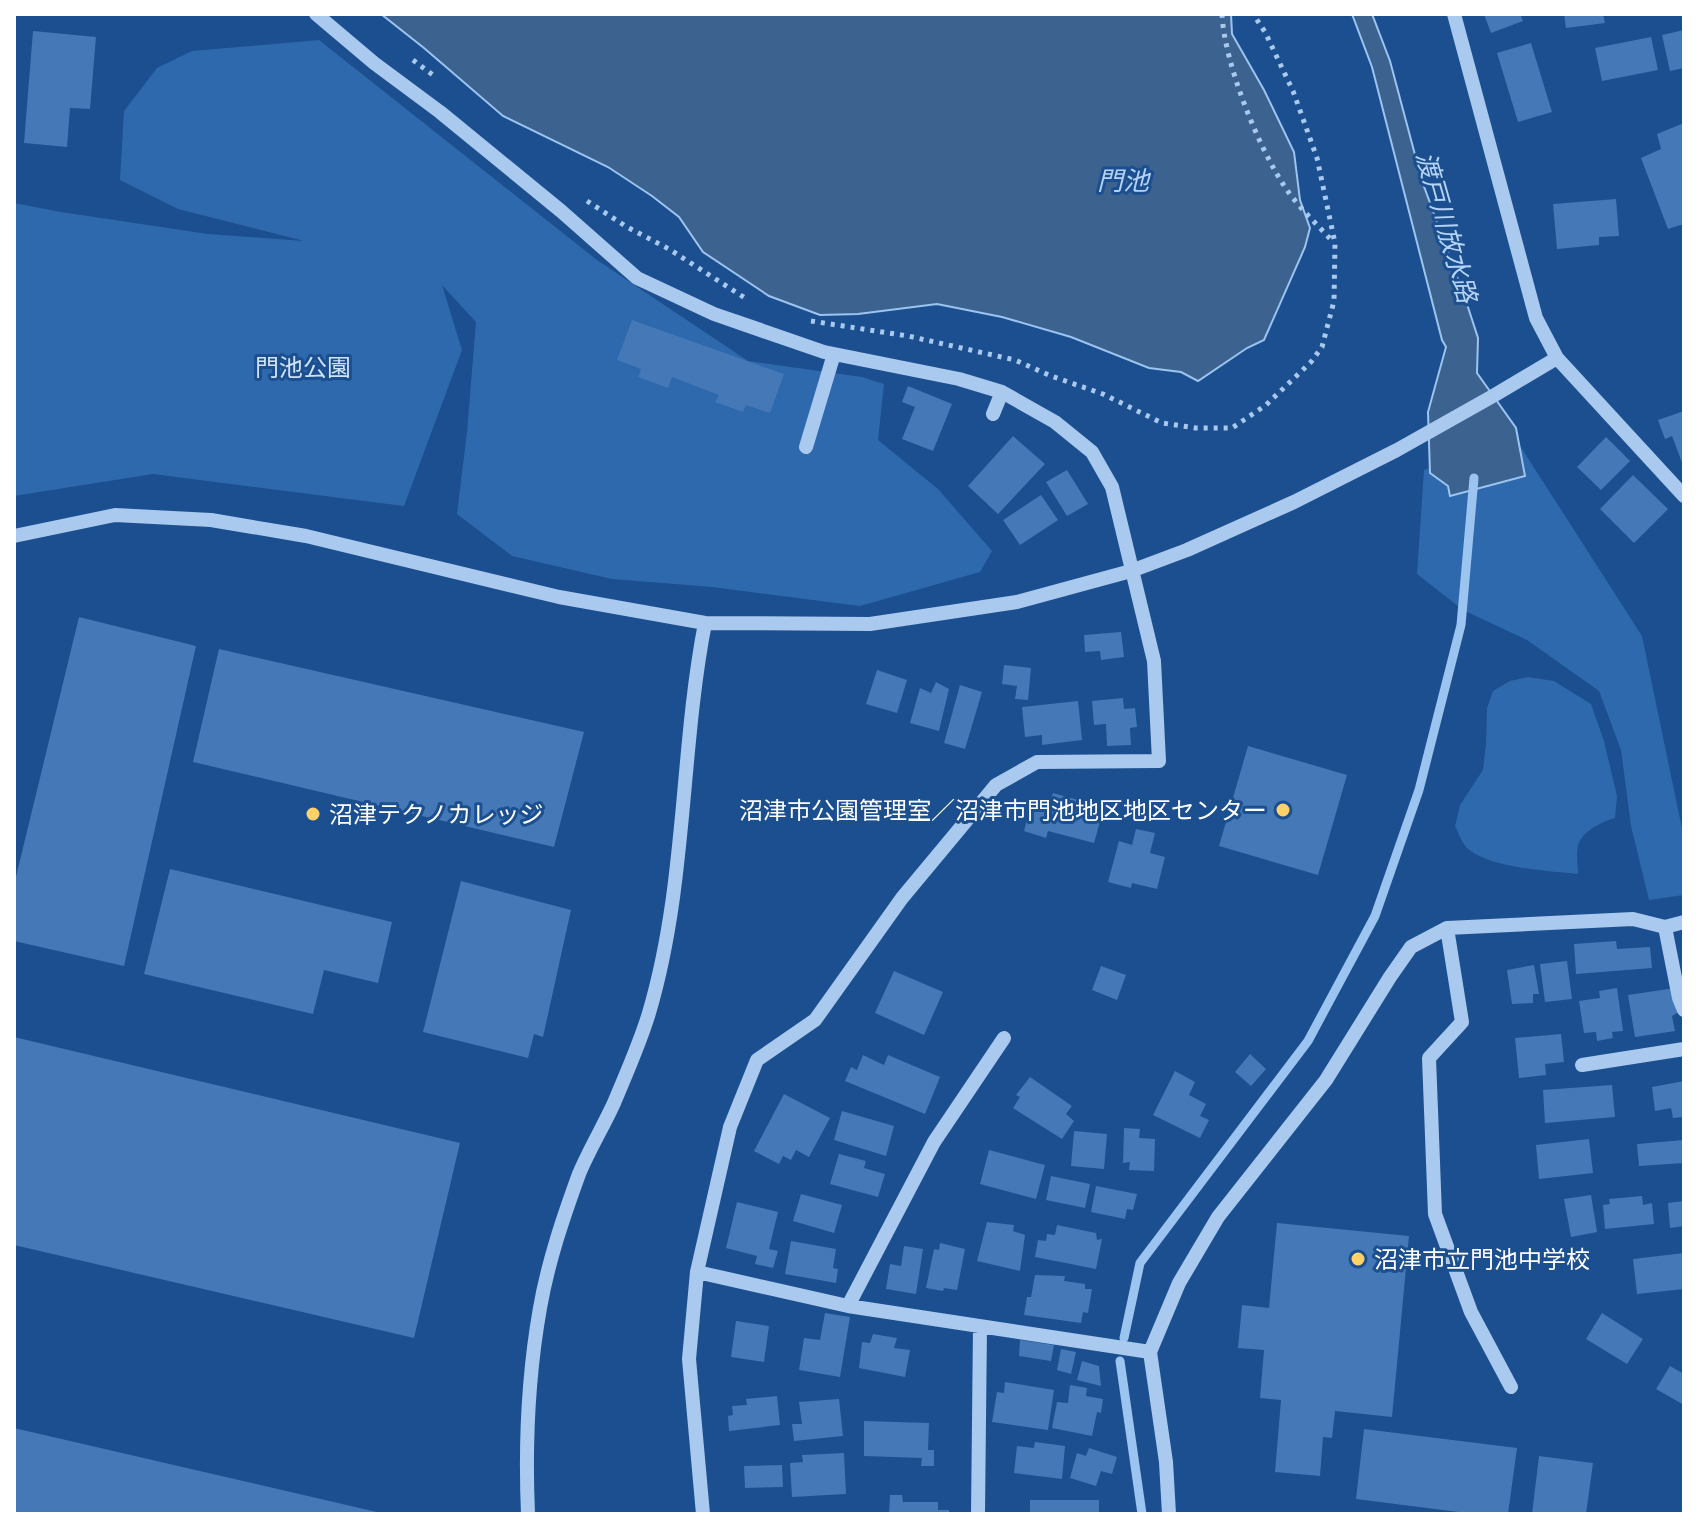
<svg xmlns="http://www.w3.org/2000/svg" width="1698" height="1528" viewBox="0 0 1698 1528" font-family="'Public Sans','Noto Sans JP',sans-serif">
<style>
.green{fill:#2e69ad}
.water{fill:#3c6290;stroke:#9cc4f0;stroke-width:2}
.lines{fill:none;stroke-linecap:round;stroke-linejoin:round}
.stream{stroke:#9cc4f0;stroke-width:9}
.building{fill:#4478b7}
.path{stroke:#a9c9ee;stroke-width:5;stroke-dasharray:4 6;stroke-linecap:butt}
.minor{stroke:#a9c9ee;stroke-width:14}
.poi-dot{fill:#ffd166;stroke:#1b4f8f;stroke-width:3}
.labels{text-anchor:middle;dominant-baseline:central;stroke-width:6;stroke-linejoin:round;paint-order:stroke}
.park-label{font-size:24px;fill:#cfe3fa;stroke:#1b4f8f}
.poi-label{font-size:24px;fill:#fff;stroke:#1b4f8f;text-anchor:start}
.water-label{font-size:26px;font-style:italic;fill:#b5d3f5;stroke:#1b4f8f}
</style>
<rect width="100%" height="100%" fill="#1b4f8f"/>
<path class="green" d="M319,40L597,260L748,361L862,377L884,384L878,440L938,489L992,551L980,572L860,606L712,587L612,579L512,556L457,514L467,432L476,322L442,285L462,350L404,506L153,474L14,496V203L61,212L208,234L304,241L178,209L120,180L124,111L157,68L192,51Z
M1517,441L1642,636L1684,838V895L1649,900L1631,826L1621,750L1599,691L1527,640L1463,610L1417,574L1424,470Z
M1528,677L1554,681L1591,704L1604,741L1617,796L1615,818C1601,822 1582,831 1578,846C1576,854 1578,866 1578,874C1549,871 1489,868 1467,848C1462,843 1458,832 1455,826L1460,805L1483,770L1486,744L1487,708L1493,691L1510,681Z"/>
<path class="water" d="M381,14H1231L1232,34L1264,90L1294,152L1300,200L1310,228L1305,247L1264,340L1247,348L1198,381L1181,372L1149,368L1071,337L1002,317L937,304L858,314L820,315L769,296L703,252L679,217L652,196L608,167L503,116L424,48Z
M1352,14H1372L1390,61L1422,181L1466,301L1478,338L1477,373L1516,428L1525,476L1450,496L1448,486L1430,473L1428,412L1446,347L1442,340L1372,67Z"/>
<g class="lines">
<path class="stream" d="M1124,1338L1140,1263L1308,1041L1375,916L1419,790L1461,625L1474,478
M1120,1361L1142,1514"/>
</g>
<path class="building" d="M1484,14H1520L1523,21L1491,33Z
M1564,14H1603L1605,23L1566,28Z
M1684,30V68L1670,71L1662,35Z
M33,31L96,37L90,109L70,108L67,147L24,143Z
M1651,37L1658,70L1602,81L1595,48Z
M1531,43L1552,112L1518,122L1497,53Z
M1684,123V224L1668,229L1641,158L1661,149L1657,134Z
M1616,199L1619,236L1599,237V245L1557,249L1553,204Z
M632,320L784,374L770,413L746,405L743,412L715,402L719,395L672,377L668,388L638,377L641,369L617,360Z
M908,386L952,404L933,451L902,439L915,407L902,402Z
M1684,411V468L1672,436L1665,439L1658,420Z
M1013,436L1045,464L998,514L968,486Z
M1606,437L1630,461L1601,490L1577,467Z
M1067,470L1088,504L1067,516L1046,482Z
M1633,475L1668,509L1634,543L1600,509Z
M1041,495L1058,520L1020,545L1003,520Z
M79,617L196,646L124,966L14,941V885Z
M1121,632L1124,657L1101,660L1100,651L1085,652L1084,635Z
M219,649L584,732L554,847L193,762Z
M1004,665L1031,668L1028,700L1015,699L1017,686L1002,684Z
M877,670L907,680L897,713L866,704Z
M936,682L949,689L939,731L910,723L920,688L931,693Z
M960,685L982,692L965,749L944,743Z
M1123,698L1124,709L1135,708L1137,727L1130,728L1131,745L1107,746L1106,724L1094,725L1092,701Z
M1078,701L1082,740L1042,745V735L1025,737L1022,707Z
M1248,746L1347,775L1318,875L1219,846Z
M1053,793L1104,807L1094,843L1048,831L1046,838L1024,831L1032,799L1049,804Z
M1136,829L1155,833L1150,853L1165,857L1157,889L1132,883L1131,888L1108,882L1119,841L1132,845Z
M170,869L392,922L378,983L324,970L313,1014L144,974Z
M461,881L571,910L543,1037L534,1034L528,1058L423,1032Z
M1616,941L1617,949L1650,947L1652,968L1576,974L1574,944Z
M1567,961L1572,999L1545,1002L1540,964Z
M1534,965L1539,994H1533V1003L1512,1004L1507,970Z
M1101,966L1126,975L1117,1000L1092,990Z
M894,971L943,992L924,1035L875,1013Z
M1617,988L1623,1031L1612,1032L1613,1038L1597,1041L1596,1032L1584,1033L1579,1001L1600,998L1599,991Z
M1675,988L1679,1012L1672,1016L1675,1031L1635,1037L1628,995Z
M1561,1034L1564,1062L1545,1064L1546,1075L1519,1078L1515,1038Z
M14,1037L460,1143L414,1338L14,1245Z
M1250,1054L1266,1069L1251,1086L1235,1072Z
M863,1055L884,1065L888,1055L940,1077L925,1114L845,1081L851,1067L857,1070Z
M1175,1071L1195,1082L1189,1095L1206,1104L1200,1116L1209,1120L1200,1138L1153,1115Z
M1030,1077L1072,1106L1066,1114L1074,1121L1062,1139L1013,1108L1020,1097L1016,1095Z
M1684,1081V1117L1673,1118L1671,1108L1655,1111L1652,1087Z
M1612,1085L1615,1117L1545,1123L1543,1090Z
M784,1094L830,1118L809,1157L796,1150L791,1160L783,1156L779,1164L754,1151Z
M842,1111L894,1126L886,1156L834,1140Z
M1124,1128L1140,1129L1139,1138L1155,1139L1154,1171L1129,1170L1130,1162L1123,1163Z
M1074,1131L1107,1134L1104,1169L1071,1166Z
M1589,1139L1593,1173L1539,1179L1536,1145Z
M1684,1140V1163L1639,1166L1637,1144Z
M989,1150L1045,1165L1036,1199L980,1184Z
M839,1154L866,1161L864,1168L885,1174L878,1197L830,1184Z
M1051,1176L1090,1184L1085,1208L1046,1200Z
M1096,1186L1137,1194L1133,1210L1127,1209L1125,1219L1091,1212Z
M801,1194L842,1205L834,1233L793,1221Z
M1591,1195L1597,1232L1571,1237L1564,1199Z
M1642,1196L1643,1205L1652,1203L1654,1224L1605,1229L1603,1205L1610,1204L1609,1199Z
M1684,1201V1226L1670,1228L1668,1203Z
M737,1202L778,1212L769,1249L778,1251L773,1268L755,1264L757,1256L726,1248Z
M987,1222L1014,1225L1013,1231L1025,1235L1020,1271L977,1261Z
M1277,1223L1409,1236L1392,1417L1335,1411L1332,1438L1323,1437L1320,1476L1275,1472L1281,1400L1260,1398L1264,1350L1238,1348L1242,1305L1269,1308Z
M1057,1225L1096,1233L1097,1240L1102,1239L1096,1269L1035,1257L1038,1240L1046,1241L1047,1234L1055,1235Z
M791,1241L836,1249L833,1268L838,1269L836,1283L785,1274Z
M940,1243L965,1249L957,1290L944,1288L943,1291L926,1288L934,1249L939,1250Z
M904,1246L923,1249L916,1294L886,1289L890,1264L901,1266Z
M1684,1253V1289L1637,1294L1633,1259Z
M1035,1275L1065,1276L1064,1281L1085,1284V1289H1092L1088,1313L1083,1312L1081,1323L1024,1315L1027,1297H1031Z
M825,1313L850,1317L840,1377L799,1370L804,1338L820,1340Z
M1602,1313L1643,1339L1627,1364L1586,1339Z
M736,1321L769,1326L764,1362L731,1357Z
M873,1334L897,1338L894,1348L910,1350L905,1377L859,1368L862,1342L870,1343Z
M1020,1340L1054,1345L1051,1361L1019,1356Z
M1061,1349L1076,1352L1071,1374L1057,1370Z
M1082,1361L1099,1366L1101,1386L1077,1380Z
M1670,1366L1684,1374V1405L1656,1389Z
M1005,1382L1054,1390L1048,1430L992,1422L997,1392L1004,1393Z
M1070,1385L1087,1388L1086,1396L1103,1399L1101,1413L1097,1412L1092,1436L1052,1428L1057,1402L1068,1403Z
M777,1396L780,1425L729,1431L728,1416L733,1415L732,1406L747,1405L746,1399Z
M839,1399L843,1436L794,1441L792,1424H802L799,1402Z
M864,1421L929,1423L928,1450H934V1466H921L922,1458L864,1456Z
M14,1428L381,1513V1514H14Z
M1364,1429L1517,1448L1508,1514H1474L1356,1499Z
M1035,1442L1065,1446L1062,1479L1014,1473L1017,1446L1034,1448Z
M1089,1448L1117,1457L1112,1474L1101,1471L1096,1486L1070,1478L1077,1453L1086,1456Z
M844,1453L846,1494L792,1497L790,1463L803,1462L802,1455Z
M1539,1456L1593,1463L1586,1514H1532Z
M782,1465L783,1487L745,1488L744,1466Z
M890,1495H902L903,1502H938V1510H949V1514H889Z
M1030,1500H1099V1514H1030Z"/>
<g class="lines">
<path class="path" d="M1222,14C1224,62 1258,147 1285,187C1298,207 1317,224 1333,242
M413,60L437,78
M587,201L627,227L669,249L745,298
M811,321L908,336L1015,360L1051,376L1103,394L1162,423L1196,428H1232L1266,405L1311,362L1322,347L1334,301L1335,243L1317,158L1293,91L1265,32L1253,14"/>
<path class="minor" d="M316,14L374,63L440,112L561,211L637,278L714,314L824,352L959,379L1002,392L1055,422L1092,452L1112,487L1154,661L1159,761L1037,762L996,785L902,898L815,1020L757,1060L730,1127L697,1272L689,1359L703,1514
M1454,14L1536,318L1557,358L1684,496
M993,414L1002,392
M806,447L834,354
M14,536L115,515L211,520L306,536L559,597L705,623L870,624L1017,602L1131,571L1187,550L1294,502L1397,450L1493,396L1557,358
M1665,927L1679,998L1684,1010
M1447,928L1462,1022L1429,1058L1435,1214L1471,1312L1511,1387
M1582,1065L1684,1049
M697,1272L848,1306L1150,1352
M848,1306L934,1142L1004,1038
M528,1514C525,1445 528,1376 540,1308C548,1262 563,1218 579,1174C589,1150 603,1127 614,1103C626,1074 640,1043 649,1013C687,884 680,752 705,623
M978,1514L980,1326
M1169,1514L1166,1462L1150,1352L1179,1283L1218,1217L1326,1080L1390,977L1411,947L1447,928L1633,919L1665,927L1684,922"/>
</g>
<g class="poi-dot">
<circle cx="1283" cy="810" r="8"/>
<circle cx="313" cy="814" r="8"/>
<circle cx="1358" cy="1259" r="8"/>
</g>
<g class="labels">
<g class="park-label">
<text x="303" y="367">門池公園</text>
</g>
<g class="poi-label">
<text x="1267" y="810" text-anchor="end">沼津市公園管理室／沼津市門池地区地区センター</text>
<text x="329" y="814">沼津テクノカレッジ</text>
<text x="1374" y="1259">沼津市立門池中学校</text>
</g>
<g class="water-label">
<text x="1123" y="180">門池</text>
<text transform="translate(1447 227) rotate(74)">渡戸川放水路</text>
</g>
</g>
<rect width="1698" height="1528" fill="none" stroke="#ffffff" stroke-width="32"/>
</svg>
